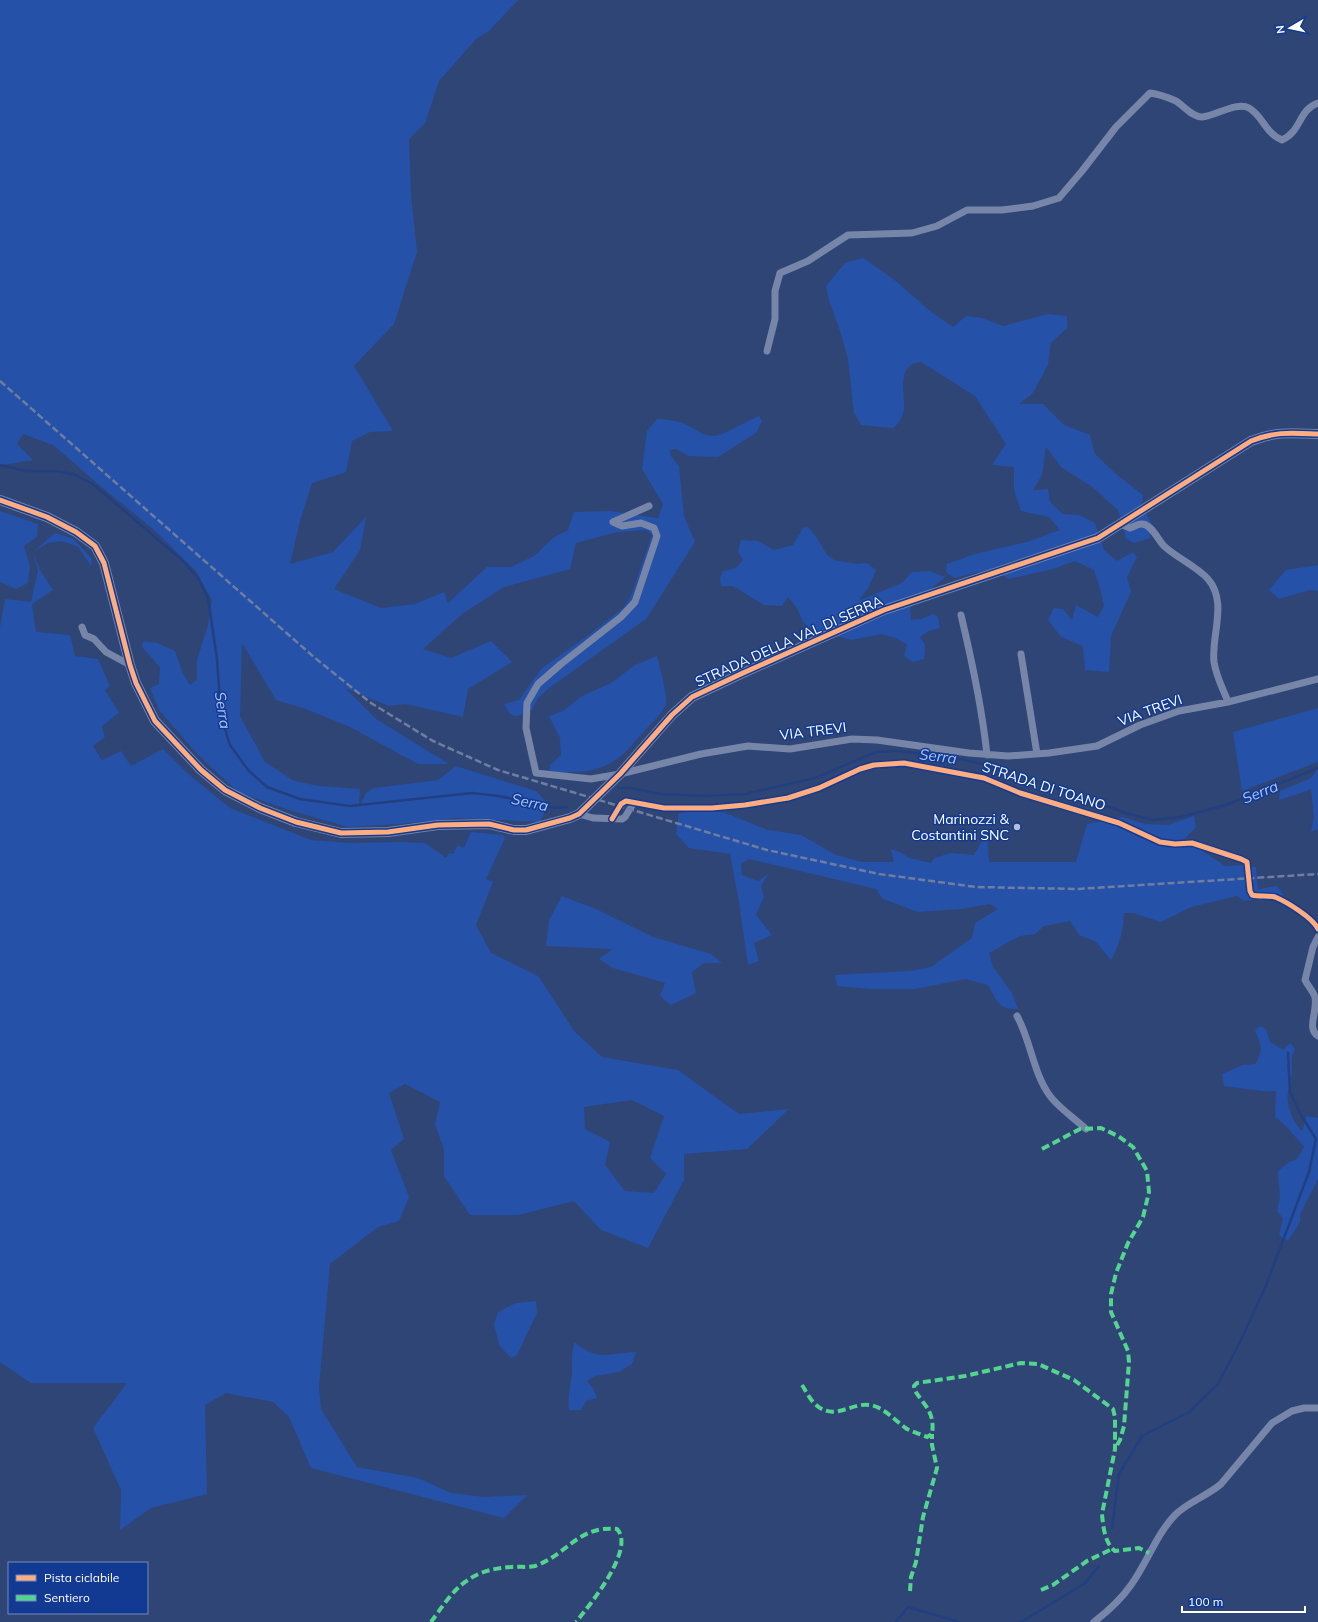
<svg xmlns="http://www.w3.org/2000/svg" width="1318" height="1622" viewBox="0 0 1318 1622" font-family="Mulish,sans-serif">
<style>
.green{fill:#2551a9;fill-rule:evenodd}
.lines{fill:none;stroke-linecap:round;stroke-linejoin:round}
.stream{stroke:#224080;stroke-width:2.5}
.street{stroke:#7786a8;stroke-width:7}
.secondary{stroke:#7281a4;stroke-width:10}
.rail{stroke:#6e7da0;stroke-width:2.5;stroke-dasharray:7 3;stroke-linecap:butt}
.quiet{stroke:#53d58f;stroke-width:4;stroke-dasharray:8 4;stroke-linecap:butt}
.cycleway-casing{stroke:#123a92;stroke-width:8}
.cycleway{stroke:#ffac80;stroke-width:5}
.poi-dot{fill:#b6becf;stroke:#123a92;stroke-width:1.5}
.labels{text-anchor:middle;dominant-baseline:central;stroke-width:3;stroke-linejoin:round;paint-order:stroke}
.street-label{font-size:14px;fill:#fff;stroke:#123a92}
.poi-label{font-size:14px;fill:#fff;stroke:#123a92;text-anchor:end}
.water-label{font-size:15px;font-style:italic;fill:#abc5f9;stroke:#123a92}
</style>
<rect width="100%" height="100%" fill="#2f4575"/>
<path class="green" d="M0,0H518L489,31L476,39L439,81L425,123L409,139L411,195L417,252L394,324L354,366L393,431L370,432L352,441L346,472L312,483L300,521L290,564L333,552L366,517L360,550L334,589L381,608L415,604L444,592L448,603L487,567H511L534,556L553,538L568,530L574,512L611,511L658,518L663,504L642,469L647,431L657,419C668,419 679,421 689,426C699,431 703,436 714,436C722,436 749,420 759,416L762,421L756,433L718,457L689,456L676,449L670,450L671,456L679,466L684,516L695,542L646,619L549,688L538,698L532,710L518,716H514L509,713L504,704L519,700L541,669L590,634L623,608L631,596L652,535L646,530L618,532L576,543L570,569L504,587L462,614L423,649L451,658L491,641L512,662L468,689L463,717L406,704L389,706L345,688L376,719L449,764H418L350,727L306,709L276,700L242,643L240,716L265,762L294,781L319,786L360,789L359,807L366,793L374,788L438,780L456,766L536,791L548,804L540,822L456,818L399,824L348,827L286,809L238,792L198,755L159,710L150,688L159,684L160,667L142,647L143,641L157,643L175,651L183,674L190,685L197,680V660L208,625L212,600L196,571L153,529L105,490L53,445L23,434L17,444L33,460L3,465L0,464Z
M863,258L896,281L931,312L953,327L966,316L982,318L1003,326L1048,314L1067,316V328L1051,343L1048,365L1033,393L1019,404H1043L1064,425L1090,435L1095,454L1116,474L1143,495L1142,505L1151,523L1150,538L1134,543L1126,539L1118,510L1091,486L1061,467L1046,447L1042,475L1033,490L1048,489L1050,502L1063,514L1079,515L1095,523L1104,550L1117,561L1133,552L1137,557L1127,577L1131,592L1111,636L1109,672L1085,670L1083,646L1061,637L1048,620L1054,608L1063,609L1072,620L1076,605L1098,617L1104,606L1099,585L1094,570L1075,561L1053,569L1008,579L997,568L954,578L946,572L947,564L975,554L1027,542L1060,530L1049,517L1021,511L1014,490V467L992,465L1006,444L975,396L921,362C896,364 905,391 904,409C903,417 899,422 894,428L861,425L854,413L848,359L841,334L829,300L826,286L845,263Z
M0,511L38,524L37,537L24,546L30,566L28,583L16,589L0,582Z
M808,527L817,538L827,555L834,560L857,564L867,563L876,570L869,587L858,601L902,583L912,572L930,571L945,577L910,607L911,620L921,619L933,614L938,617L940,628L929,631L920,637L925,645L924,659L913,662L904,656L907,645L896,638L881,634L852,640L812,630L803,622L797,608L788,597L782,606L764,605L733,586H721L720,578L723,571L736,568L743,560L738,552L741,540L758,541L774,550L793,545L803,528Z
M55,533L74,539L92,559L91,566L78,547L62,541L48,543L33,552L40,570L53,590L32,604L36,632L70,635L75,656L98,659L110,686L105,690L119,713L102,726L105,737L93,746L102,760L121,751L131,766L163,749L187,773L230,808L311,840L351,843L401,842L425,843L446,858L449,853L453,854L458,845L464,848L471,832L503,835L505,838L486,879L493,882L476,925L491,953L538,976L575,1032L602,1057L678,1070L739,1114L789,1109L747,1149L684,1154V1180L648,1248L601,1230L574,1201L519,1215H470L444,1176V1149L435,1125L440,1102L405,1084L389,1093L404,1139L391,1150L409,1197L399,1221L378,1227L330,1264L319,1387L321,1409L357,1467L418,1478L451,1493L484,1497L527,1495L504,1518L311,1468L289,1417L273,1402L226,1393L205,1405L207,1494L151,1508L120,1530L121,1490L93,1428L127,1383H31L0,1362V627L5,599L31,602L38,570L33,552ZM632,1100L664,1116L650,1158L666,1174L654,1193L625,1191L605,1165L610,1142L585,1129L584,1107Z
M1318,565V591L1310,590L1279,599L1269,590L1286,570Z
M657,656C659,666 668,695 666,704C664,711 652,723 647,728C623,755 614,769 577,772C567,772 559,774 549,771L550,765L561,755L560,738L549,716L563,711L582,696L611,683L635,665Z
M1318,708V762L1242,791L1233,732Z
M1318,769V829L1311,832L1314,817L1311,789L1301,793L1279,800L1280,791L1311,778Z
M702,811L723,812L768,830L801,835L836,855L862,862H894L891,849L902,853L909,858L931,863L934,858L951,853L974,855L987,833L989,862H1076L1087,824L1122,817L1146,824L1168,825L1194,816L1196,827L1183,840L1199,849L1225,866L1241,865L1256,867L1258,889L1277,886L1284,895L1244,901L1237,896L1191,907L1161,922L1133,913H1124C1123,932 1120,943 1111,960L1096,942L1079,935L1070,921L1044,926L1035,934L1020,936L989,953L993,967L1012,993L1018,1009C997,1009 998,1002 988,985L966,979L915,989H870L837,986L835,975L910,971L931,967L972,938L975,923L998,909L990,904L961,909L918,912L883,899L876,889L749,859L741,864L742,875L758,881L769,873L761,886L764,897L756,915L772,935L754,943L759,961L748,965L739,902L730,854L689,848L676,834L679,813Z
M562,896L596,909L653,937L711,954L722,963H704L692,972L696,993L671,1005L660,996L665,983L613,968L599,959L613,949L546,946L549,920Z
M1260,1026L1266,1029L1270,1042L1283,1050L1290,1043L1295,1049C1290,1058 1292,1063 1292,1073C1291,1079 1289,1085 1288,1091C1286,1105 1292,1121 1302,1131L1307,1116L1318,1118V1179L1300,1214V1222L1288,1241L1279,1235L1283,1218L1277,1211L1280,1198L1278,1171L1289,1162L1297,1159L1304,1147L1286,1126L1275,1117L1276,1091H1261L1224,1086L1222,1074L1243,1065L1255,1064C1264,1052 1261,1043 1255,1031Z
M536,1301L537,1313L517,1355L511,1358L499,1345L494,1324L498,1312L516,1303Z
M575,1342C596,1362 611,1353 636,1352L632,1364L619,1372L595,1376L587,1381L593,1388L597,1398L586,1401L581,1410H569C567,1397 571,1385 572,1372C572,1360 571,1354 575,1342Z"/>
<g class="lines">
<path class="stream" d="M0,465L26,471H55L73,474L93,484L183,561L198,578L208,598L217,659L221,716L230,745L248,770L267,787L300,799L350,806L472,793L499,796L554,808L567,807
M618,788H630L661,794L703,796L745,794L815,778L864,757L877,752L899,751L956,758L1000,768L1129,814L1153,820L1181,817L1226,805L1318,768
M1112,1528L1119,1474L1142,1436L1189,1412L1218,1384L1240,1342L1265,1288L1309,1172L1316,1139L1301,1115L1290,1092L1288,1053
M896,1622L908,1607L959,1622
M1021,1622L1084,1584L1099,1566"/>
<path class="street" d="M767,351L775,319V291L780,273L808,261L848,235L912,233L937,226L967,210H1002L1033,206L1059,198L1082,171L1116,127L1150,93C1159,94 1167,97 1176,101C1184,106 1192,117 1202,117C1215,116 1237,101 1249,108C1263,116 1265,133 1282,140C1302,131 1298,110 1318,103
M649,506L613,522L622,526L641,523L654,528L657,536L635,602L621,617L561,664L538,684L527,703L526,728L536,773L591,779L620,774L701,754L748,746L790,749L852,739L877,740L969,753L1008,756L1049,753L1097,746L1140,725L1179,711L1228,702L1318,679
M1121,524L1130,528C1133,527 1138,524 1141,524C1151,523 1158,540 1164,546C1177,558 1196,566 1208,579C1228,602 1211,636 1214,662C1216,676 1223,689 1228,702
M961,615C972,661 982,707 987,755
M82,627L85,635L94,639L106,652L130,665
M1021,654L1037,754
M579,814L593,818L622,819L625,817L633,804
M612,819L621,804L626,801L664,808H712L745,805L788,798L819,788L860,769L874,765L904,763L984,778L1020,793L1119,823L1160,842L1175,844L1192,843L1241,859L1247,862L1250,891L1252,895C1259,897 1268,895 1275,897C1287,902 1313,918 1318,929
M1318,937L1313,947L1305,980C1308,986 1313,991 1315,997C1318,1012 1306,1028 1318,1036
M1017,1016C1031,1041 1033,1073 1050,1096C1059,1108 1074,1118 1086,1129
M1094,1622C1107,1612 1122,1598 1131,1585C1147,1563 1156,1535 1175,1515C1188,1502 1207,1496 1221,1484L1272,1423L1292,1411L1304,1408H1318"/>
<path class="secondary" d="M0,500L47,517L76,532L95,546L104,563L130,665L136,683L155,721L201,770L225,790L260,808L296,822L341,833L388,832L438,825L489,824L514,830H526L570,818L579,814L620,774L672,715L692,697L743,673L884,610L1098,538L1251,441C1276,431 1292,433 1318,434"/>
<path class="rail" d="M0,381L315,658L371,703L433,741L498,770L767,850L879,874L976,887L1077,889L1318,874"/>
<path class="quiet" d="M1042,1149L1080,1129L1101,1128L1118,1136L1133,1147L1147,1171L1149,1192L1143,1217L1128,1243L1116,1273L1111,1294V1312L1128,1351L1129,1362L1124,1426L1120,1440L1115,1449
M802,1385C806,1391 809,1398 814,1403C836,1425 853,1397 877,1407C888,1412 897,1422 907,1429C913,1432 920,1434 927,1437L932,1434C934,1421 931,1412 923,1402C919,1396 915,1393 914,1386L917,1383L965,1376L1021,1363L1038,1364L1074,1380L1113,1409L1115,1417V1449L1102,1514C1103,1526 1105,1544 1115,1551L1139,1548L1149,1553
M1041,1590L1053,1585L1087,1561L1112,1549
M910,1591L911,1577L916,1562L923,1517L937,1468L932,1445V1434
M431,1622C440,1610 452,1591 465,1582C478,1572 494,1568 511,1567C519,1566 527,1568 535,1566C567,1555 578,1525 617,1529C636,1549 589,1606 576,1622"/>
<defs>
<path id="cycleway" d="M0,500L47,517L76,532L95,546L104,563L130,665L136,683L155,721L201,770L225,790L260,808L296,822L341,833L388,832L438,825L489,824L514,830H526L570,818L579,814L620,774L672,715L692,697L743,673L884,610L1098,538L1251,441C1276,431 1292,433 1318,434
M612,819L621,804L626,801L664,808H712L745,805L788,798L819,788L860,769L874,765L904,763L984,778L1020,793L1119,823L1160,842L1175,844L1192,843L1241,859L1247,862L1250,891L1252,895C1259,897 1268,895 1275,897C1287,902 1313,918 1318,929"/>
</defs>
<use href="#cycleway" class="cycleway-casing"/>
<use href="#cycleway" class="cycleway"/>
</g>
<circle class="poi-dot" cx="1017" cy="827" r="4"/>
<g class="labels">
<g class="street-label">
<text transform="translate(789 641) rotate(-24)">STRADA DELLA VAL DI SERRA</text>
<text transform="translate(1150 710) rotate(-20)">VIA TREVI</text>
<text transform="translate(813 731) rotate(-7)">VIA TREVI</text>
<text transform="translate(1044 786) rotate(18)">STRADA DI TOANO</text>
</g>
<g class="poi-label">
<text x="1009" y="819">Marinozzi &amp;<tspan x="1009" dy="16">Costantini SNC</tspan></text>
</g>
<g class="water-label">
<text transform="translate(223 710) rotate(81)">Serra</text>
<text transform="translate(938 756) rotate(7)">Serra</text>
<text transform="translate(1260 792) rotate(-22)">Serra</text>
<text transform="translate(530 802) rotate(12)">Serra</text>
</g>
</g>
<rect x="8" y="1562" width="140" height="52" fill="#123a92" stroke="#7189be"/>
<rect x="16" y="1575" width="20" height="6" fill="#ffac80" stroke="#7189be"/>
<text x="44" y="1582" font-size="12" fill="#ffffff">Pista ciclabile</text>
<rect x="16" y="1595" width="20" height="6" fill="#53d58f" stroke="#7189be"/>
<text x="44" y="1602" font-size="12" fill="#ffffff">Sentiero</text>
<g transform="translate(1290 28) rotate(261)" stroke="#123a92" stroke-width="3" paint-order="stroke">
<path d="M0-3L7 15L0 10L-7 15Z" fill="#ffffff"/>
<text y="-6" font-size="11" font-weight="bold" text-anchor="middle" fill="#ffffff">N</text>
</g>
<path d="M1182 1606v6h123v-6" fill="none" stroke="#ffffff" stroke-width="2"/>
<text x="1188" y="1606" font-size="12" fill="#ffffff" stroke="#123a92" stroke-width="3" paint-order="stroke">100 m</text>
</svg>
